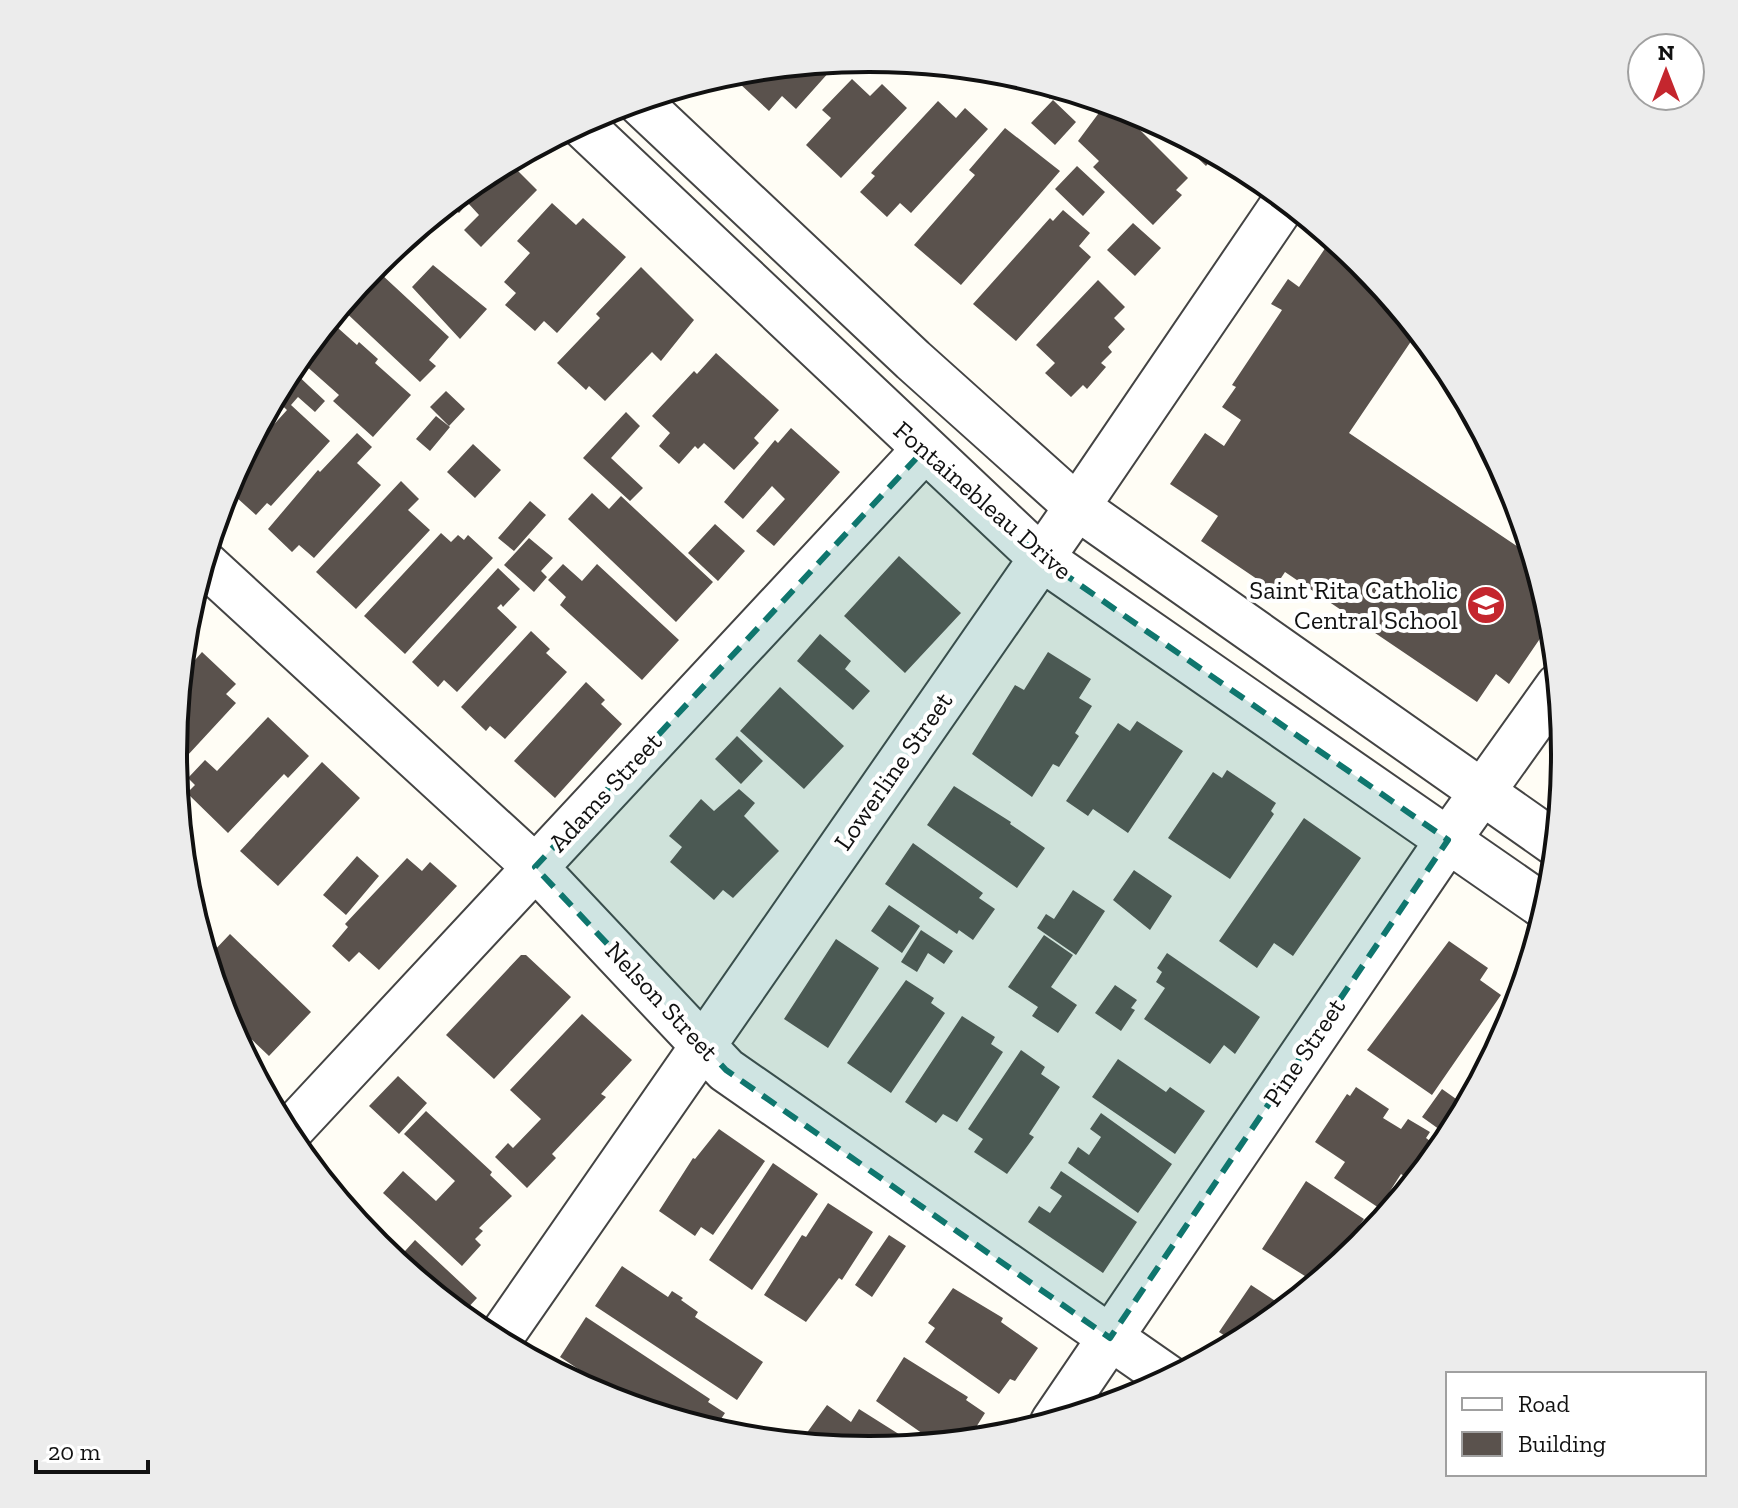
<svg xmlns="http://www.w3.org/2000/svg" width="1738" height="1508" viewBox="0 0 1738 1508" font-family="'Zilla Slab',serif">
<style>
.building{fill:#5a524d}
.lines{fill:none;stroke-linecap:round;stroke-linejoin:round}
.minor-casing{stroke:#444;stroke-width:48}
.minor{stroke:#fff;stroke-width:44}
.marked{fill:#0f766e;fill-opacity:0.2;stroke:#0f766e;stroke-width:6;stroke-dasharray:16 10;stroke-linejoin:round}
.labels{text-anchor:middle;dominant-baseline:central;stroke-width:8;stroke-linejoin:round;paint-order:stroke}
.street-label{font-size:26px;fill:#111;stroke:#fff}
.poi-label{font-size:26px;fill:#111;stroke:#fff;text-anchor:end}
.rim{fill:none;stroke:#111;stroke-width:4}
</style>
<rect width="100%" height="100%" fill="#fffdf5"/>
<path class="building" d="M839,61L796,109L782,96L769,111L739,83L751,70Z
M852,79L870,96L882,84L907,108L841,178L806,145L831,118L822,110Z
M1038,81L1060,88L1050,99L1034,85Z
M1053,100L1076,122L1055,145L1031,123Z
M938,101L956,118L965,108L988,129L911,213L900,203L887,217L860,192L875,176L871,173Z
M1107,102L1115,105L1188,178L1176,190L1182,195L1153,225L1093,167L1099,161L1078,141Z
M1164,126L1200,145L1216,154L1206,166Z
M1005,128L1060,171L961,285L914,245L975,175L969,170Z
M508,161L537,190L481,247L464,230L479,215L468,203L459,213L448,203L483,175Z
M1077,166L1105,192L1083,216L1055,189Z
M552,203L576,225L583,218L626,257L557,333L544,321L535,331L505,305L516,293L504,282L530,253L517,241Z
M1063,210L1090,233L1079,246L1091,257L1016,341L973,304L1050,218L1053,221Z
M1133,223L1161,248L1135,276L1107,250Z
M1332,238L1361,262L1418,331L1349,433L1533,557L1552,621L1509,684L1496,674L1477,702L1285,572L1273,590L1201,541L1218,516L1170,484L1205,433L1224,446L1241,420L1222,407L1236,387L1232,385L1282,310L1271,304L1288,279L1299,287Z
M433,265L487,309L460,339L412,287Z
M641,267L694,320L661,361L652,352L605,401L589,386L586,390L557,363L600,318L596,314Z
M381,274L449,337L429,360L436,366L420,382L340,307L362,280L369,286Z
M1098,280L1125,307L1114,318L1125,329L1108,347L1112,352L1101,363L1106,367L1087,389L1083,385L1071,397L1045,373L1055,363L1036,345Z
M329,320L357,345L359,342L378,359L375,363L411,395L373,437L333,401L339,395L304,364L317,349L310,343Z
M716,353L779,410L754,438L759,443L734,470L704,443L698,449L695,446L679,464L659,446L670,433L652,416L694,371L697,374Z
M293,371L325,401L315,412L298,397L291,405L330,441L271,506L267,503L256,515L226,488L240,462L287,410L274,398Z
M446,391L465,409L449,426L430,407Z
M626,412L640,426L611,458L643,488L630,501L583,458Z
M436,416L450,427L430,451L416,439Z
M791,428L840,472L774,546L756,531L785,499L772,486L743,519L724,502L775,440L778,443Z
M357,433L372,447L357,463L381,485L314,558L299,545L292,552L268,529L318,470L320,472Z
M473,444L501,470L475,498L447,472Z
M401,481L419,499L408,510L430,530L356,609L316,572Z
M592,493L609,509L621,496L713,582L676,622L568,519Z
M530,501L546,515L514,551L498,538Z
M715,524L745,551L718,581L688,553Z
M441,533L451,542L458,535L464,540L468,535L493,558L405,654L364,616Z
M529,538L553,558L541,571L547,577L534,592L504,565Z
M899,556L961,613L905,673L844,616Z
M563,564L582,581L597,564L679,640L642,680L560,605L566,597L548,580Z
M498,568L520,589L503,607L501,604L497,608L517,627L457,692L444,680L438,687L412,662Z
M531,631L550,649L546,653L567,672L505,739L490,726L486,731L461,707Z
M820,634L851,661L845,669L870,691L853,710L797,661Z
M202,652L236,684L226,694L236,703L175,769L181,676Z
M1048,652L1091,679L1079,698L1092,706L1075,733L1079,736L1059,767L1053,764L1032,797L972,754L1015,685L1024,690Z
M586,682L605,700L601,704L622,724L555,798L514,761Z
M780,687L844,746L804,789L740,731Z
M268,717L309,756L288,778L284,774L228,833L187,793L195,785L188,778L205,760L217,771Z
M1137,721L1183,751L1128,833L1093,809L1088,816L1066,801L1118,723L1130,731Z
M737,736L763,761L741,784L715,759Z
M322,762L360,798L278,886L240,851Z
M1227,770L1276,803L1271,811L1274,814L1230,879L1168,838L1213,772L1222,778Z
M954,786L1011,822L1010,824L1045,848L1017,888L927,825Z
M739,789L755,803L744,816L779,851L733,898L723,890L714,900L670,862L682,847L669,836L701,799L714,811Z
M1304,818L1361,858L1293,956L1274,943L1257,968L1219,941Z
M913,843L983,893L979,898L995,909L973,940L959,930L957,934L885,884Z
M357,856L379,876L346,915L323,895Z
M407,858L422,871L430,862L457,886L379,970L359,952L349,962L332,946L348,927L345,924Z
M1134,870L1172,896L1150,930L1113,900Z
M1073,890L1105,911L1076,955L1037,928L1046,914L1054,919Z
M889,905L920,926L902,953L871,931Z
M921,930L953,951L944,964L928,953L917,972L901,962Z
M230,934L311,1012L269,1056L223,1012L204,948L211,954Z
M1044,935L1073,955L1051,987L1077,1005L1058,1033L1032,1016L1038,1007L1008,987Z
M836,939L879,968L828,1048L784,1019Z
M1449,941L1488,968L1480,980L1501,995L1432,1095L1367,1050Z
M1167,953L1260,1017L1235,1054L1224,1045L1210,1064L1144,1019L1165,988L1156,982L1162,972L1157,968Z
M521,955H526L571,997L494,1079L446,1035Z
M906,980L934,998L931,1003L945,1013L891,1093L847,1063Z
M1115,985L1137,1000L1131,1008L1135,1010L1121,1031L1095,1013Z
M582,1014L632,1060L601,1094L606,1097L552,1154L556,1158L527,1188L495,1157L508,1143L513,1148L541,1119L510,1090Z
M962,1016L995,1037L991,1044L1003,1052L957,1122L943,1114L936,1123L905,1102Z
M1021,1050L1045,1067L1041,1074L1060,1087L1029,1134L1034,1137L1007,1174L974,1152L983,1139L968,1129Z
M1118,1059L1166,1092L1170,1087L1205,1111L1175,1154L1092,1097Z
M398,1076L427,1103L399,1134L369,1106Z
M1356,1087L1389,1109L1383,1118L1401,1129L1408,1119L1430,1132L1426,1138L1441,1149L1413,1182L1401,1174L1379,1208L1334,1178L1345,1162L1315,1142L1347,1094L1350,1096Z
M1442,1089L1466,1106L1450,1137L1422,1117Z
M426,1111L492,1172L490,1175L512,1196L479,1228L483,1231L475,1239L481,1245L462,1266L383,1193L403,1171L436,1201L455,1181L404,1134Z
M1101,1113L1172,1164L1138,1213L1068,1163L1078,1147L1089,1155L1101,1137L1090,1129Z
M719,1129L765,1161L713,1235L701,1227L695,1236L659,1211L693,1158L695,1159Z
M773,1163L818,1194L752,1290L709,1260Z
M1061,1171L1137,1222L1103,1273L1028,1222L1039,1206L1050,1213L1062,1196L1050,1188Z
M1306,1181L1364,1219L1358,1227L1370,1235L1316,1283L1262,1249Z
M828,1203L873,1232L842,1280L839,1278L806,1322L764,1295L802,1235L806,1237Z
M889,1235L906,1246L872,1297L855,1285Z
M415,1240L477,1298L464,1312L418,1268L412,1275L396,1261Z
M622,1266L668,1297L672,1291L683,1298L681,1300L698,1312L695,1317L763,1362L737,1400L595,1306Z
M1251,1285L1286,1308L1236,1343L1219,1332Z
M953,1288L1003,1318L1001,1322L1038,1348L1015,1381L1010,1379L999,1394L925,1342L935,1328L928,1323Z
M586,1317L710,1399L708,1402L725,1413L713,1431L636,1407L560,1357Z
M904,1357L968,1397L966,1400L985,1413L968,1440L936,1443L876,1401Z
M827,1405L851,1422L859,1409L913,1443L869,1450L823,1445L806,1434Z"/>
<g class="lines">
<defs>
<path id="minor" d="M637,100L913,360L1077,507L1556,844
M580,123L1041,558L1546,908
M203,562L535,867L726,1070L1170,1379
M287,1134L924,450
M498,1341L1077,507L1286,200
M1053,1422L1448,840L1558,686"/>
</defs>
<use href="#minor" class="minor-casing"/>
<use href="#minor" class="minor"/>
</g>
<path class="marked" d="M924,450L1041,558L1448,840L1110,1338L726,1070L535,867Z"/>
<defs>
<symbol id="school-disc" viewBox="-11 -11 22 22"><circle r="9.5" fill="#c4262e" stroke="#fff"/><path d="M0-5L7-2L0 1L-7-2ZM-4 1L0 2.5L4 1V4Q0 6-4 4Z" fill="#fff"/></symbol>
</defs>
<g fill-rule="evenodd">
<use href="#school-disc" x="1464" y="583" width="44" height="44"/>
</g>
<g class="labels">
<g class="street-label">
<text transform="translate(983 500) rotate(41)">Fontainebleau Drive</text>
<text transform="translate(893 771) rotate(-55)">Lowerline Street</text>
<text transform="translate(605 792) rotate(-47)">Adams Street</text>
<text transform="translate(662 1001) rotate(47)">Nelson Street</text>
<text transform="translate(1304 1052) rotate(-56)">Pine Street</text>
</g>
<g class="poi-label">
<text x="1458" y="590">Saint Rita Catholic<tspan x="1458" dy="30">Central School</tspan></text>
</g>
</g>
<path d="M0 0H1738V1508H0ZM187 754a682 682 0 1 1 1364 0a682 682 0 1 1-1364 0Z" fill="#ececec" fill-rule="evenodd"/>
<path class="rim" d="M187 754a682 682 0 1 1 1364 0a682 682 0 1 1-1364 0Z"/>
<rect x="1446" y="1372" width="260" height="104" fill="#ffffff" stroke="#a0a0a0" stroke-width="2"/>
<rect x="1462" y="1398" width="40" height="12" fill="#ffffff" stroke="#a0a0a0" stroke-width="2"/>
<text x="1518" y="1412" font-size="24" fill="#111111">Road</text>
<rect x="1462" y="1432" width="40" height="24" fill="#5a524d" stroke="#a0a0a0" stroke-width="2"/>
<text x="1518" y="1452" font-size="24" fill="#111111">Building</text>
<g transform="translate(1666 72)"><circle r="38" fill="#ffffff" stroke="#a0a0a0" stroke-width="2"/>
<path d="M0-6L14 30L0 20L-14 30Z" fill="#c4262e"/>
<text y="-12" font-size="22" font-weight="bold" text-anchor="middle" fill="#111111">N</text>
</g>
<path d="M36 1460v12h112v-12" fill="none" stroke="#111111" stroke-width="4"/>
<text x="48" y="1460" font-size="24" fill="#111111" stroke="#ffffff" stroke-width="6" paint-order="stroke">20 m</text>
</svg>
